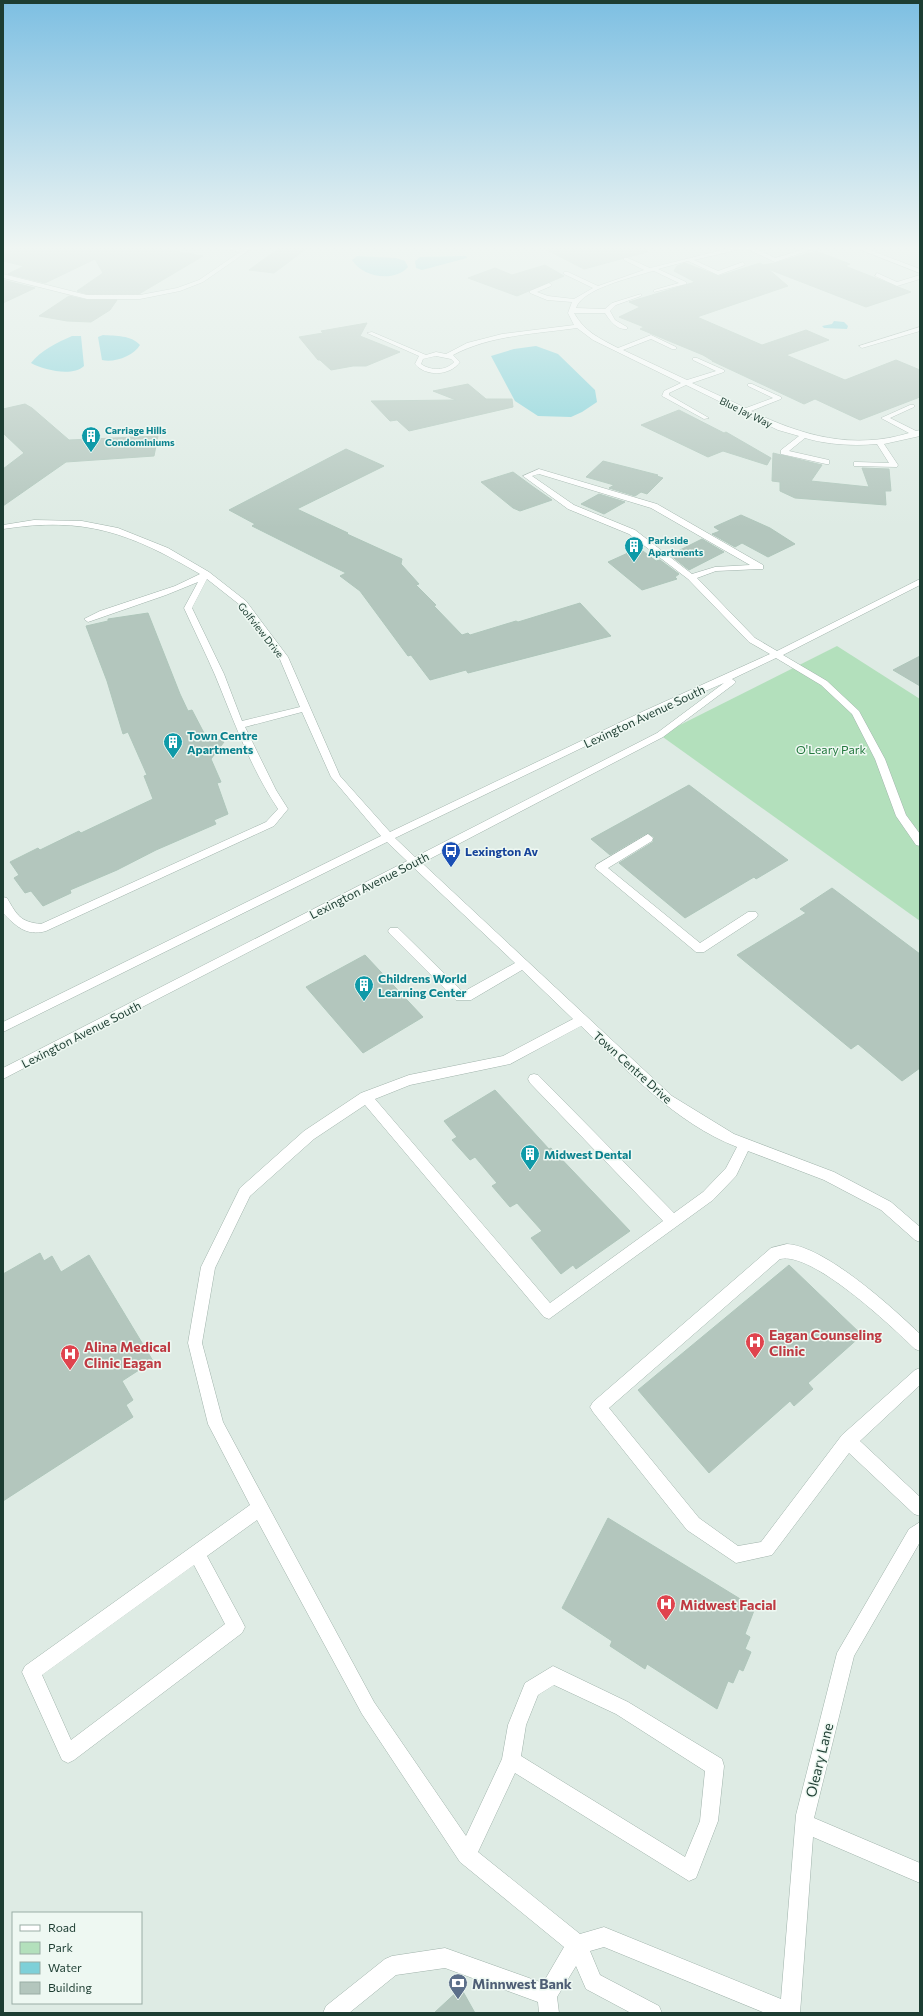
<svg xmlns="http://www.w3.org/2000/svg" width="923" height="2016" viewBox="0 0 923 2016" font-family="Commissioner,sans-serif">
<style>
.green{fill:#b3e0bc}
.water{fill:#7ed0d8}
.building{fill:#b3c6bd;stroke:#afc6bb}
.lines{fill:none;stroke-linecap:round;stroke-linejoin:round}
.minor-casing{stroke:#a0b3ab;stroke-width:1}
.minor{fill:#fff;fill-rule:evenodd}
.labels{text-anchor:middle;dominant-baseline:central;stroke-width:3;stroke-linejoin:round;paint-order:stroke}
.far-street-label{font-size:10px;fill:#1d3d32;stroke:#eef8f2}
.far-culture-label{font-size:10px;font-weight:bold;fill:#0d838f;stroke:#eef8f2;text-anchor:start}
.street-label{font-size:12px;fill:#1d3d32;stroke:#eef8f2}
.culture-label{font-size:12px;font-weight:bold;fill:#0d838f;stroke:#eef8f2;text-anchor:start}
.park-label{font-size:12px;fill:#23783e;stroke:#eef8f2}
.transit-label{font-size:12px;font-weight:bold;fill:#164399;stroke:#eef8f2;text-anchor:start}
.near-health-label{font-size:14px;font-weight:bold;fill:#be3a42;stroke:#eef8f2;text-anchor:start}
.near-street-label{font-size:14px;fill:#1d3d32;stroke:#eef8f2}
.near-service-label{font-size:14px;font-weight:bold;fill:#4e5e75;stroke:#eef8f2;text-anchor:start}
</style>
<rect width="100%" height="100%" fill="#deebe4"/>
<path class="green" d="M837,646L920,699V921L660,735Z"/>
<path class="water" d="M357,256L396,258L405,261L408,267C394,283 362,277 352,260Z
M461,256H466L467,258L422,270L416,268L415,261L420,257Z
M834,321L844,322L848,326L847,329L824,328L822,326L832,324Z
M103,335C116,336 131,335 140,345C134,356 114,363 102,360L98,337Z
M72,336H81L84,366C72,377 44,370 31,363C40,351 58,342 72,336Z
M536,346L558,354L595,390L597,402L582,412L571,417L538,416L515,401L491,356L514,349Z"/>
<path class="building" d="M3,246H145L203,256L139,294H87L77,291L103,273L95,259L45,283L8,274L24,266L3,261Z
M282,246H310L274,273L249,270Z
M539,246H646L647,252L584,269Z
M816,251L850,264L845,266L911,292L866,307L768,269L788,286L697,317L762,345L806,330L829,340L786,355L845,380L896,360L920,370V397L860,420L815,399L804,404L712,361H713L703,355L640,329L644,327L619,317L640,307L629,302L695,282L674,271L677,266L685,263L719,276L760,263L763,265L775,263Z
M545,265L564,276L517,296L468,278L495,268L512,275Z
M3,280L35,288L3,303Z
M69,296L87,300H117L110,310L91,322L67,321L39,316Z
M367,323L360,336L400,352L366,366H353L331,370L320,360H318L299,337L323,333L321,331Z
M468,384L486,399H512L513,407L409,431L397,420L390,421L371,401L456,400L433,391Z
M25,404L32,408L69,440L158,436L154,456L66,462L3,506V469L24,453L3,433V409Z
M679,410L724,433L726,432L771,458L767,465L723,451L708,457L641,425Z
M346,449L384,466L297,509L348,533L347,534L402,559L401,564L419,584L416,585L436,605L434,606L462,635L468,633L470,635L516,621L518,622L580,603L611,636L468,673L466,670L430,680L411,655L408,656L360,591L340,576L346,573L252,526L255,524L229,510Z
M773,453L822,465L811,481L869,487L862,468L889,469L891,491H885L886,505L795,498L780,491V482L772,481Z
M603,461L658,475L657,476L663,478L647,494L641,492L635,496L609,488L614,485L586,477Z
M513,472L532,486L552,500L520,511L513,508L481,482Z
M599,494L625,502L604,514L581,504Z
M741,515L770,528L795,544L768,557L742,543L735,547L712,534L720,531L714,527Z
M702,539L724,552L689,570L670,555Z
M639,548L656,561L660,560L679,574L675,577L677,579L642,590L608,562Z
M148,613L180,694L188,711L192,710L204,733L224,742L211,759L221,782L217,783L228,814L214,820L216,824L156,850L117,870L70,890L71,893L43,906L31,891L25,893L14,878L19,875L10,862L38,848L40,850L79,831L81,833L153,799L144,776L147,775L128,732L123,734L107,681L86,626L108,621V619Z
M920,656V686L893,670Z
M689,785L788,860L756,879L754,877L685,918L619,863L653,842L654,837L647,833L610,855L591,839Z
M832,888L920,954V1068L902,1081L858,1044L851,1049L737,955L806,913L800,909Z
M365,955L423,1017L363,1053L306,987Z
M495,1090L549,1149L551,1148L630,1231L576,1269L573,1265L561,1274L531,1238L542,1231L517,1203L510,1207L492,1186L497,1183L475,1157L470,1160L452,1140L457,1137L444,1121Z
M40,1253L44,1261L52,1256L61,1272L89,1255L153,1361L122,1381L133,1400L126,1405L133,1417L3,1501V1274Z
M789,1265L862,1335L808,1383L813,1389L794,1406L790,1401L709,1473L638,1390Z
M608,1518L755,1608L745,1634L750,1637L745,1649L751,1652L743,1671L739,1669L733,1683L728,1681L717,1709L647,1664L645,1669L610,1646L612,1641L562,1608Z
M461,1988L475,2013H434Z"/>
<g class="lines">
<defs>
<path id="minor" d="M210,246L244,249L248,246H255L203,282L180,291L140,299H87L3,278V274L87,295H140L177,288L199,280L240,252Z
M738,246H750L775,258L811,247L816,248L775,262L745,248L694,260L718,271L743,262L745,265L718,275L688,261L658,269L686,282V284L654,292V290L679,283L654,271L649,272C630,278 582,289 576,308L605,309L612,303L641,294V296L616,305L610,311L615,320L627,327V329C617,330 610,321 605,313H574C585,332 599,338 618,348L651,335L676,347V349H672L651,339L623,350L687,380L716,371L693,360V358H697L724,370V372L692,383L746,408L773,398L748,386V384H752L781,397V399L751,411C803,436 853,450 909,433L881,418L910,405H914V407L890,418L916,431L920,430V436L884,444L898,465L897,467L854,466V462H857L889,463L877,444C854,446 828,445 805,438L789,451L829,460V464H826L781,454V450L799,436L778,430L686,385L669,393V395L709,418L704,419L662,396L664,391L681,383L593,340L577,328C535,334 491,335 453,355L460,362C450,376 426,377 415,364L419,356L367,333L372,332L426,355L436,352L446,354L467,343L502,334L574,325L568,313L572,302L547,300L530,293V291L549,283L552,285L551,286L537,292L548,296L574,299L593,288L564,274V272H568L598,286L644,270L624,260V258H628L650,268ZM436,356L451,359L454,362C446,371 431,371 421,364L423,359Z
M851,246H859L920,269V273Z
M877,273L897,282L920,275V279L897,286L875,276Z
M920,327V331L862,348L859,346Z
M539,469L657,504L763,565V569H760L716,571L697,578L755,638L777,651L920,579V585L783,655L827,681L859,711L885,759L906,815L920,834V846L916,845L896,816L875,759L852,714L821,685L776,658L732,679L736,682L734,684L663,737L422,863L672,1096L734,1134L834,1172L891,1202L920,1227V1242L915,1240L881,1210L824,1180L748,1151L736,1176L713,1200L549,1319L544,1317L365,1105L314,1139L250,1196L215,1268L202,1343L223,1422L266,1502L374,1702L466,1836L502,1759L508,1725L525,1683L553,1666L628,1702L722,1759L724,1766L718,1821L696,1878L689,1881L515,1773L478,1852L580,1934L604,1927L781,1999L796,1815L837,1653L909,1529L920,1522V1542L854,1656L814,1818L920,1863V1883L813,1837L800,2013H765L604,1947L590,1951L600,1975L659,2006L662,2013H631L586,1989L576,1966L557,1997L559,2013H539L538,2002L445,1968L396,1975L349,2013H323L326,2006L385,1959L392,1956L445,1948L543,1983L564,1947L460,1862L362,1714L257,1520L207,1556L242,1621L245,1627L242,1633L74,1760L68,1763L62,1760L22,1672L25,1666L250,1505L208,1424L188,1343L201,1267L240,1188L304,1131L361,1093L409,1075L503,1056L573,1019L522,970L471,1000H456L390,934L388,931L390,928H398L463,992L515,963L413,867L3,1079V1068L407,861L387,842L3,1032V1022L381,836L331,777L302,712L245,727L276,790L288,809L274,826L46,931C26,937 15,925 3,913V897L7,898C17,915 20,922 41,924L266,822L278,809C250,767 234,721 215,675C205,652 194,630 184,608L198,582L166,595L91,621L88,622L84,619L100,611L175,586L200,574C130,533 85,516 3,529V525L34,520L82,521L118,528L168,548L209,572L246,601L288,657L340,776L390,832L644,711L770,654L749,642L688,579L629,534L568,509L523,476ZM539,474L651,508L750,565L715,567L692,574L635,530L574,505L532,476ZM207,579L240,605L279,657L300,707L242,721L224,674L192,608ZM724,683L657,733L415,857L395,838L650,715ZM581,1026C628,1071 675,1123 737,1147L726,1168L703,1192L674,1213L538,1075L534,1074L530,1075L528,1079L530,1083L663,1221L550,1303L375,1099L410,1085L510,1064ZM194,1565L225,1624L71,1740L42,1675ZM554,1685L616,1714L705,1771L700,1821L685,1857L521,1756L526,1725L538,1695Z
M648,834L653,838L652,841L608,868L700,943L748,912H756L758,915L756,918L704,952H696L595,868L596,865Z
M787,1244C825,1246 893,1308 920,1334V1351L915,1349C891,1326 812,1251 780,1259L609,1408L699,1518L738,1546L761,1542L842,1435L915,1370L920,1368V1385L860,1441L920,1497V1516L914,1514L849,1453L772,1555L736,1563L687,1530L593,1412L590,1407L593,1402L771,1248Z"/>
</defs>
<use href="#minor" class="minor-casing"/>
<use href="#minor" class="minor"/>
</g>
<linearGradient id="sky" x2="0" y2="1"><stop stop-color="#7dbfe2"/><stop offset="0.47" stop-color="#f0f6f3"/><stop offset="1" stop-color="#f0f6f3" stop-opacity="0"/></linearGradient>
<rect width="923" height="528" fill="url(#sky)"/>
<defs>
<symbol id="building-pin" viewBox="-11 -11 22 30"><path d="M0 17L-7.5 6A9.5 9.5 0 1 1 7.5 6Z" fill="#0f9aa8" stroke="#eef8f2"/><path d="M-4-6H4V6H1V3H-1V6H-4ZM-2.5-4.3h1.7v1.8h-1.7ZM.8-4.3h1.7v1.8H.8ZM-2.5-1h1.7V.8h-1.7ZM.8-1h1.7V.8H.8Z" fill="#fff"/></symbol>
<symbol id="bus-pin" viewBox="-11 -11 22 30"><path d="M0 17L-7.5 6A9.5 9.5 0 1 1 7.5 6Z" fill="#1a4fb4" stroke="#eef8f2"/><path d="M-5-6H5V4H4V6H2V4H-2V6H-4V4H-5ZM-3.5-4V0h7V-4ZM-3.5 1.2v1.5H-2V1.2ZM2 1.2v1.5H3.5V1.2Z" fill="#fff"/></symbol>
<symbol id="hospital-pin" viewBox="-11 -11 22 30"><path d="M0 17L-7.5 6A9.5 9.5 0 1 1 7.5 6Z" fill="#e0444e" stroke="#eef8f2"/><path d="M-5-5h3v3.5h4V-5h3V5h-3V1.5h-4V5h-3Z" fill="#fff"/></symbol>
<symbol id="bank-pin" viewBox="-11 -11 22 30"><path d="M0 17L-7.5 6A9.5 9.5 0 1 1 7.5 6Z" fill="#5c6f8a" stroke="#eef8f2"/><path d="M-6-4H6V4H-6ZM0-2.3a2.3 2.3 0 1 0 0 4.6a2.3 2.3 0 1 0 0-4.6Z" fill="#fff"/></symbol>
</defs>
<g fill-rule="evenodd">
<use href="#building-pin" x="80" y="425" width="22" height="30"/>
<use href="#building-pin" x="623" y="535" width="22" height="30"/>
<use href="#building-pin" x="162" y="731" width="22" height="30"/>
<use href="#bus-pin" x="440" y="840" width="22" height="30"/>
<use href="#building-pin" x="353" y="974" width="22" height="30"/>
<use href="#building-pin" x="519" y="1143" width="22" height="30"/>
<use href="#hospital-pin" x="744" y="1331" width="22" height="30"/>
<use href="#hospital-pin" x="59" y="1343" width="22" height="30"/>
<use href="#hospital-pin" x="655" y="1593" width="22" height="30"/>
<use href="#bank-pin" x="447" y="1972" width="22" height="30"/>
</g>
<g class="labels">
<g class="far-street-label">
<text transform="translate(746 412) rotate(26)">Blue Jay Way</text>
<text transform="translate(261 630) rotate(52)">Golfview Drive</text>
</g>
<g class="far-culture-label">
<text x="105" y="430">Carriage Hills<tspan x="105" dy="12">Condominiums</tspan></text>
<text x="648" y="540">Parkside<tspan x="648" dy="12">Apartments</tspan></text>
</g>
<g class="street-label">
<text transform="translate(644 716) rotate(-25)">Lexington Avenue South</text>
<text transform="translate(369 885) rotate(-27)">Lexington Avenue South</text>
<text transform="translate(81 1034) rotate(-27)">Lexington Avenue South</text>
<text transform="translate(633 1067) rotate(42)">Town Centre Drive</text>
</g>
<g class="culture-label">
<text x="187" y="735">Town Centre<tspan x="187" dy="14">Apartments</tspan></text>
<text x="378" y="978">Childrens World<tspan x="378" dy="14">Learning Center</tspan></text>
<text x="544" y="1154">Midwest Dental</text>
</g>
<g class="park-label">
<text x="831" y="749">O'Leary Park</text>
</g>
<g class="transit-label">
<text x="465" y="851">Lexington Av</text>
</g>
<g class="near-health-label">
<text x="769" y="1334">Eagan Counseling<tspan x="769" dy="16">Clinic</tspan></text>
<text x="84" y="1346">Alina Medical<tspan x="84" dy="16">Clinic Eagan</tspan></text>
<text x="680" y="1604">Midwest Facial</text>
</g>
<g class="near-street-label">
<text transform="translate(819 1760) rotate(-76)">Oleary Lane</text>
</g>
<g class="near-service-label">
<text x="472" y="1983">Minnwest Bank</text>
</g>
</g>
<rect width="923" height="2016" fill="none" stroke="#1d3d32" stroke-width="8"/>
<rect x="12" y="1912" width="130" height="92" fill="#eef8f2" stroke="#9aada5"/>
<rect x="20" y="1925" width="20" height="6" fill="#ffffff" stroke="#9aada5"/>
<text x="48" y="1932" font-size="12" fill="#1d3d32">Road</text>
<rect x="20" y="1942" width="20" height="12" fill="#b3e0bc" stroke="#9aada5"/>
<text x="48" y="1952" font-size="12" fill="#1d3d32">Park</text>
<rect x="20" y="1962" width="20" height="12" fill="#7ed0d8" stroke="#9aada5"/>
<text x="48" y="1972" font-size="12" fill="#1d3d32">Water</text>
<rect x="20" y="1982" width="20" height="12" fill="#b3c6bd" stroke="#9aada5"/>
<text x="48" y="1992" font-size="12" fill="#1d3d32">Building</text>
</svg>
